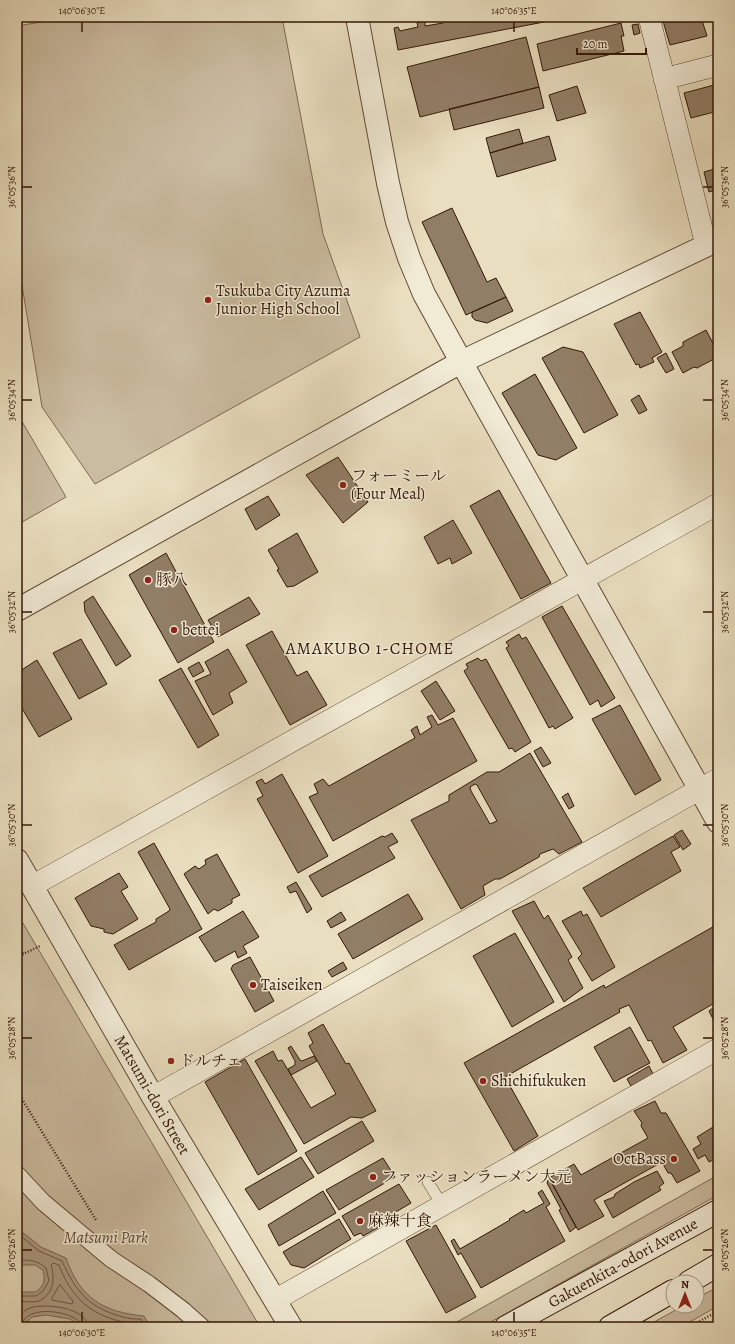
<svg xmlns="http://www.w3.org/2000/svg" width="735" height="1344" viewBox="0 0 735 1344" font-family="Alegreya,'Noto Serif JP',serif">
<style>
.green{fill:#cabca0;stroke:#7e6a53}
.water{fill:#ab9a80;stroke:#7b664f}
.lines{fill:none;stroke-linecap:round;stroke-linejoin:round}
.shore{stroke:#6e5843;stroke-width:1}
.building{fill:#917e66;stroke:#321706;fill-rule:evenodd}
.service-casing{stroke:#604934;stroke-width:12}
.pedestrian-casing{stroke:#604934;stroke-width:18}
.minor-casing{stroke:#604934;stroke-width:22}
.tertiary-casing{stroke:#604934;stroke-width:24}
.secondary-casing{stroke:#321706;stroke-width:24}
.path{stroke:#321706;stroke-width:2.5;stroke-dasharray:1 2;stroke-linecap:butt}
.service{stroke:#f1ead5;stroke-width:11}
.pedestrian{stroke:#f1ead5;stroke-width:16}
.minor{stroke:#f1ead5;stroke-width:21}
.tertiary{stroke:#f1ead5;stroke-width:22}
.secondary{stroke:#f1ead5;stroke-width:22}
.ticks{fill:none;stroke:#321706;stroke-width:1.5}
.poi-dot{fill:#8f2418;stroke:#f1ead5;stroke-width:1.5}
.labels{text-anchor:middle;dominant-baseline:central;stroke-width:3;stroke-linejoin:round;paint-order:stroke}
.poi-label{font-size:16px;fill:#321706;stroke:#f1ead5;text-anchor:start}
.street-label{font-size:16px;fill:#321706;stroke:#f1ead5}
.park-label{font-size:16px;font-style:italic;fill:#604934;stroke:#f1ead5}
.neighbourhood-label{font-size:17px;letter-spacing:1px;fill:#321706;stroke:#f1ead5}
.neatline{fill:none;stroke:#321706;stroke-width:1.5}
.ticks-label{font-size:10px;text-anchor:middle;fill:#321706}
</style>
<rect width="100%" height="100%" fill="#e9debf"/>
<filter id="stains"><feTurbulence type="fractalNoise" baseFrequency=".005" numOctaves="4"/><feColorMatrix values="0 0 0 0 .2 0 0 0 0 .09 0 0 0 0 .02 0 0 0 .5 -.17"/></filter>
<radialGradient id="worn" r=".72"><stop offset=".6" stop-color="#630" stop-opacity="0"/><stop offset="1" stop-color="#630" stop-opacity=".3"/></radialGradient>
<path class="green" d="M72,17H282L323,234L360,337L95,484L42,407L17,255V26Z
M17,413L66,497L17,525Z
M17,913L260,1327H17Z
M718,1175V1195L482,1327H448Z
M718,1287V1306L681,1327H645L683,1306H697V1298Z"/>
<path class="water" d="M17,1228L41,1247L66,1258C80,1298 103,1312 144,1316L150,1327H81L70,1319L46,1315L32,1317L28,1321L25,1327H17V1292H36C45,1285 45,1280 43,1270L35,1265H17Z"/>
<g class="lines">
<path class="shore" d="M17,1233L39,1251L62,1261C76,1292 89,1308 123,1317C129,1319 135,1319 141,1319L145,1327
M17,1261C28,1259 37,1260 46,1268L49,1281L43,1291L36,1296H17
M60,1285L73,1301L72,1304L52,1300V1298Z
M17,1301C24,1301 33,1303 39,1301C54,1294 55,1278 51,1265L53,1263L59,1265C73,1303 98,1320 137,1324L140,1327
M17,1322C20,1316 23,1310 30,1308C44,1303 87,1307 88,1327
M21,1327C24,1301 81,1312 83,1327"/>
</g>
<path class="building" d="M467,17H570L398,50L394,28L398,27L400,31L418,27L417,23L425,21V26L443,23L442,19L448,18L450,21L467,18Z
M679,17H701L707,36L670,45L663,21Z
M621,23L624,36H621L624,51L543,71L537,44Z
M638,24L640,33L634,35L632,25Z
M526,37L539,87L420,117L407,67Z
M718,84V111L691,118L684,93Z
M577,86L586,113L557,121L549,95Z
M539,87L544,108L454,130L449,109Z
M519,129L523,143L490,153L486,138Z
M549,136L556,160L497,177L490,153Z
M718,168V189L709,192L704,172Z
M452,208L487,282L496,278L506,297L466,315L422,222Z
M506,297L513,311L487,323L475,320L472,317V312Z
M640,312L662,352L652,358L654,362L640,368L639,364L636,365L614,324Z
M706,330L718,353V357L697,368L694,367L683,373L672,352L683,346V342Z
M563,347L583,352L618,415L584,433L542,358Z
M666,353L674,369L666,373L657,358Z
M535,374L577,448L556,460L538,455L502,393Z
M639,395L647,410L639,414L631,400Z
M338,457L368,502L343,523L306,475Z
M499,490L551,583L521,599L470,506Z
M268,496L280,515L256,530L245,509Z
M453,520L472,553L452,564L450,558L438,564L424,537Z
M297,533L318,572L294,586L287,587L277,570L279,569L268,550Z
M166,553L214,642L178,663L129,575Z
M93,596L131,656L116,666L85,612L84,602Z
M249,597L260,614L218,637L208,620Z
M562,606L615,698L601,707L598,700L590,705L542,617Z
M272,631L297,676L307,671L327,705L290,725L246,645Z
M519,634L522,639L526,637L573,718L555,729L553,726L549,728L506,648L509,646L506,642Z
M81,639L107,684L79,699L53,653Z
M228,649L247,682L229,693L233,703L213,715L195,681L211,674L205,662Z
M478,658L481,661L486,659L531,742L515,752L512,748L509,749L464,671L468,668L466,664Z
M37,660L72,719L39,737L17,700V673Z
M199,662L204,671L193,677L188,668Z
M181,668L219,735L198,748L159,680Z
M436,681L455,711L440,720L421,691Z
M620,705L661,780L635,795L592,719Z
M432,715L438,725L453,718L477,761L333,841L309,797L318,793L314,784L323,779L329,786L415,738L411,730L417,726L420,735L432,727L427,717Z
M541,747L551,763L543,767L534,751Z
M530,753L582,842L559,854L553,849L540,854L539,857L500,879H495L483,886L485,895L461,909L411,820L449,801V795L487,772H499ZM475,784L477,785L497,821L490,824L471,791L470,787Z
M282,774L328,856L298,873L257,799L263,796L256,782L262,779L265,784Z
M568,793L574,806L569,809L562,797Z
M682,830L691,844L683,850L674,835Z
M392,833L398,842L388,847L395,858L322,897L309,876L382,836L385,837Z
M673,836L680,847L671,852L681,871L601,917L583,888Z
M154,843L202,929L129,970L114,945L156,922V919L169,911L170,909L138,852Z
M217,854L240,895L232,899V903L218,911L214,909L208,914L184,874L195,866L199,869L206,864L205,860Z
M119,873L128,887L121,891L138,919L113,934L104,932V929L91,926L75,898Z
M296,882L312,909L307,913L296,891L290,893L287,887Z
M408,894L423,919L353,959L338,934Z
M534,901L544,919L548,915L572,957L568,960L583,988L564,1002L512,911Z
M243,911L259,937L243,946L247,953L238,958L235,951L215,962L199,937Z
M581,911L583,916L587,914L615,967L592,981L578,958L582,954L562,921Z
M341,912L346,920L331,928L327,921Z
M718,924V1001L673,1027L687,1050L663,1063L651,1040L648,1041L629,1005L619,1009L620,1012L505,1077L538,1136L514,1151L464,1063L604,985L605,988Z
M515,933L554,1002L512,1027L473,956Z
M250,957L274,1001L255,1012L231,969L233,965Z
M343,962L347,969L332,977L328,971Z
M718,1004V1029L709,1011Z
M323,1024L346,1064L349,1063L376,1111L362,1118L351,1117L304,1144L255,1061L273,1051L278,1061L282,1060L311,1108L336,1094L309,1046L313,1043L308,1033Z
M630,1027L650,1063L614,1082L594,1047Z
M291,1046L300,1060L302,1061L314,1056L317,1061L291,1075L288,1069L295,1065V1061L288,1048Z
M245,1059L297,1151L258,1175L205,1082Z
M649,1066L653,1074L631,1086L627,1079Z
M655,1101L661,1113H666L700,1171L677,1183L671,1173H668L662,1162L594,1200L604,1216L578,1230L549,1178L574,1164L581,1175L648,1138L641,1126L642,1123L634,1111Z
M362,1121L374,1141L318,1174L305,1153Z
M718,1124V1157L709,1162L705,1155L698,1159L693,1149L701,1144L697,1137Z
M301,1157L314,1177L259,1210L245,1189Z
M383,1158L395,1177L339,1210L326,1190Z
M657,1171L664,1183L659,1187L661,1190L613,1218L604,1201L614,1197L615,1194L634,1182Z
M549,1178L576,1227L570,1232L559,1210L561,1209L547,1183Z
M399,1184L411,1203L379,1222L381,1226L363,1236L361,1233L354,1236L342,1216Z
M542,1190L550,1204L546,1207L565,1241L481,1288L461,1253L458,1255L451,1241L454,1239L460,1249L510,1220L509,1219L524,1210L526,1213L544,1203L538,1193Z
M323,1191L336,1213L279,1246L268,1225Z
M339,1219L351,1239L304,1268L291,1265L283,1252Z
M436,1225L476,1297L446,1313L406,1241Z"/>
<g class="lines">
<defs>
<path id="service" d="M428,1182L442,1205"/>
<path id="pedestrian" d="M17,1174L43,1202L111,1259L149,1284L183,1310L202,1327"/>
<path id="minor" d="M649,17L706,245
M664,79L718,65
M32,886L718,504
M153,1097L718,779
M275,1300L718,1049"/>
<path id="tertiary" d="M357,17L388,183L397,222L409,258L424,294L480,396L718,822
M17,610L461,362L718,240
M17,860L153,1097L291,1327"/>
<path id="secondary" d="M689,1282L718,1265
M506,1327L718,1211
M610,1327L673,1291"/>
</defs>
<use href="#service" class="service-casing"/>
<use href="#pedestrian" class="pedestrian-casing"/>
<use href="#minor" class="minor-casing"/>
<use href="#tertiary" class="tertiary-casing"/>
<use href="#secondary" class="secondary-casing"/>
<path class="path" d="M17,942L23,954
M17,957L40,946
M17,1091L96,1220
M689,1327L718,1311"/>
<use href="#service" class="service"/>
<use href="#pedestrian" class="pedestrian"/>
<use href="#minor" class="minor"/>
<use href="#tertiary" class="tertiary"/>
<use href="#secondary" class="secondary"/>
</g>
<path class="ticks" d="M82,22V32M514,22V32M22,187H32M703,187H713M22,400H32M703,400H713M22,612H32M703,612H713M22,825H32M703,825H713M22,1038H32M703,1038H713M22,1250H32M703,1250H713M82,1312V1322M514,1312V1322"/>
<g class="poi-dot">
<circle cx="208" cy="300" r="4"/>
<circle cx="343" cy="485" r="4"/>
<circle cx="148" cy="580" r="4"/>
<circle cx="174" cy="630" r="4"/>
<circle cx="253" cy="985" r="4"/>
<circle cx="171" cy="1061" r="4"/>
<circle cx="483" cy="1081" r="4"/>
<circle cx="674" cy="1159" r="4"/>
<circle cx="373" cy="1177" r="4"/>
<circle cx="360" cy="1221" r="4"/>
</g>
<g class="labels">
<g class="poi-label">
<text x="216" y="291">Tsukuba City Azuma<tspan x="216" dy="18">Junior High School</tspan></text>
<text x="351" y="476">フォーミール<tspan x="351" dy="18">(Four Meal)</tspan></text>
<text x="156" y="580">豚八</text>
<text x="182" y="630">bettei</text>
<text x="261" y="985">Taiseiken</text>
<text x="179" y="1061">ドルチェ</text>
<text x="491" y="1081">Shichifukuken</text>
<text x="666" y="1159" text-anchor="end">OctBass</text>
<text x="381" y="1177">ファッションラーメン大元</text>
<text x="368" y="1221">麻辣十食</text>
</g>
<g class="street-label">
<text transform="translate(152 1095) rotate(60)">Matsumi-dori Street</text>
<text transform="translate(623 1263) rotate(-29)">Gakuenkita-odori Avenue</text>
</g>
<g class="park-label">
<text x="106" y="1238">Matsumi Park</text>
</g>
<g class="neighbourhood-label">
<text x="370" y="648">AMAKUBO 1-CHOME</text>
</g>
</g>
<rect width="735" height="1344" fill="none" stroke="#e9debf" stroke-width="44"/>
<g transform="translate(685 1294)"><circle r="19" fill="#f1ead5" stroke="#a59682"/>
<path d="M0-3L7 15L0 10L-7 15Z" fill="#8f2418"/>
<text y="-6" font-size="11" font-weight="bold" text-anchor="middle" fill="#321706">N</text>
</g>
<path d="M577 48v6h69v-6" fill="none" stroke="#321706" stroke-width="2"/>
<text x="583" y="48" font-size="12" fill="#321706" stroke="#f1ead5" stroke-width="3" paint-order="stroke">20 m</text>
<rect x="22" y="22" width="691" height="1300" class="neatline"/>
<g class="ticks-label">
<text x="82" y="14">140°06'30"E</text>
<text x="514" y="14">140°06'35"E</text>
<text transform="translate(11 187) rotate(-90)" y="4">36°05'36"N</text>
<text transform="translate(724 187) rotate(-90)" y="4">36°05'36"N</text>
<text transform="translate(11 400) rotate(-90)" y="4">36°05'34"N</text>
<text transform="translate(724 400) rotate(-90)" y="4">36°05'34"N</text>
<text transform="translate(11 612) rotate(-90)" y="4">36°05'32"N</text>
<text transform="translate(724 612) rotate(-90)" y="4">36°05'32"N</text>
<text transform="translate(11 825) rotate(-90)" y="4">36°05'30"N</text>
<text transform="translate(724 825) rotate(-90)" y="4">36°05'30"N</text>
<text transform="translate(11 1038) rotate(-90)" y="4">36°05'28"N</text>
<text transform="translate(724 1038) rotate(-90)" y="4">36°05'28"N</text>
<text transform="translate(11 1250) rotate(-90)" y="4">36°05'26"N</text>
<text transform="translate(724 1250) rotate(-90)" y="4">36°05'26"N</text>
<text x="82" y="1336">140°06'30"E</text>
<text x="514" y="1336">140°06'35"E</text>
</g>
<rect width="100%" height="100%" filter="url(#stains)"/>
<rect width="100%" height="100%" fill="url(#worn)"/>
</svg>
